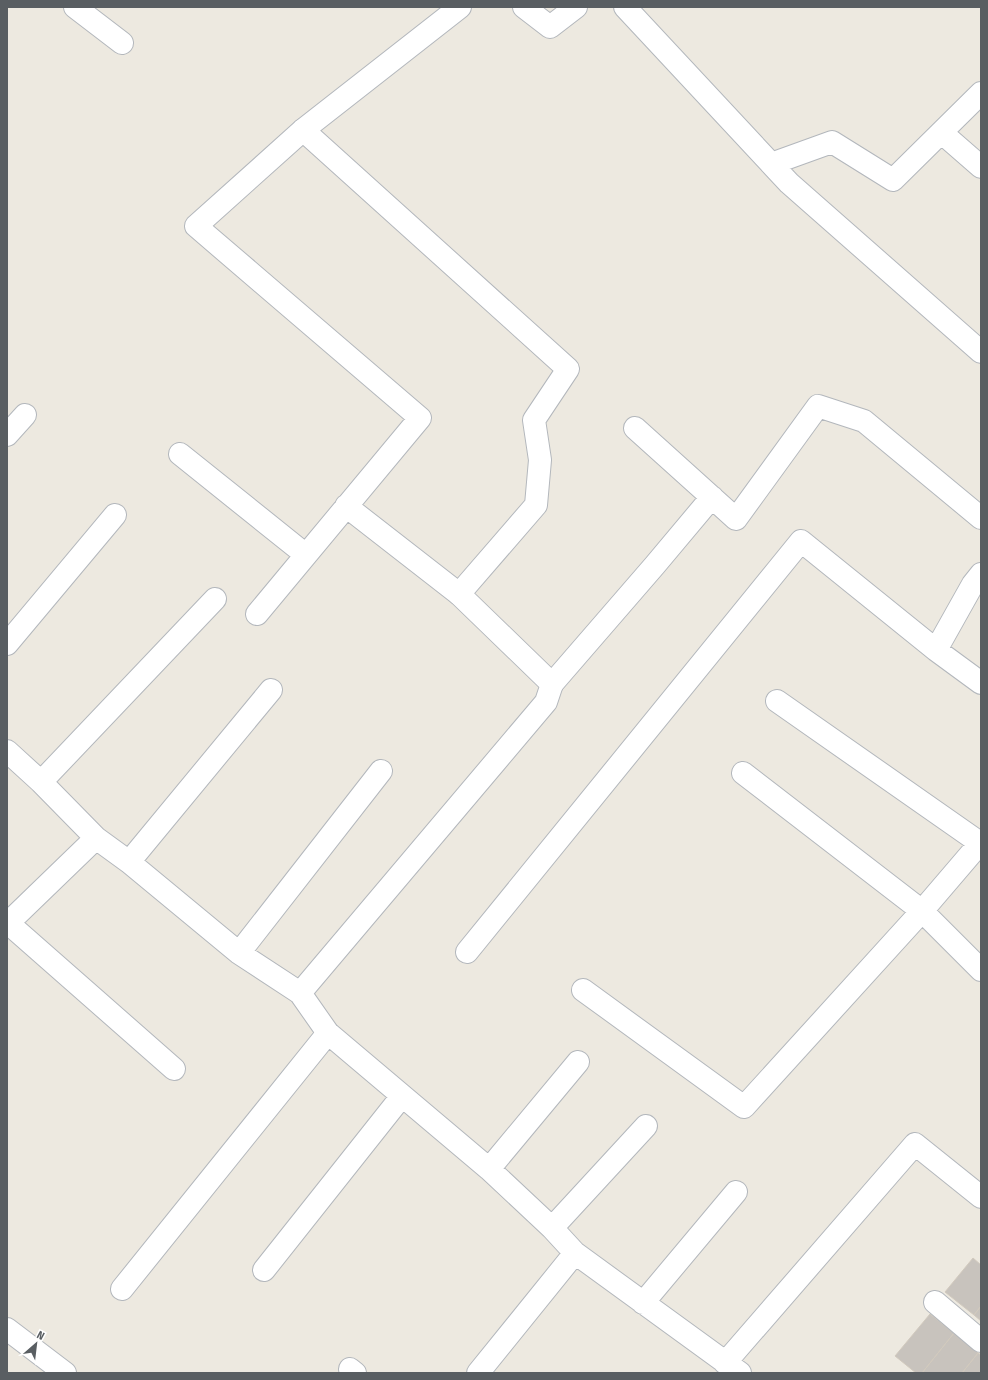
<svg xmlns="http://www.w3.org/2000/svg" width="988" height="1380" viewBox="0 0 988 1380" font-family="'Fira Sans Condensed',sans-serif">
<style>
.building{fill:#c8c3bd;stroke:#d2cabe}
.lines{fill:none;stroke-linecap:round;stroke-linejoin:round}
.minor-casing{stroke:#b3b7bc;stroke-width:24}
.tertiary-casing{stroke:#b3b7bc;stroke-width:24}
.minor{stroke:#fff;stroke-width:22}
.tertiary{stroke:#fff;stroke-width:22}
</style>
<rect width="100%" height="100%" fill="#ede9e0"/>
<path class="building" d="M973,1258L981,1265V1306L974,1315L945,1292Z
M981,1306V1321L974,1315Z
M930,1314L954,1333L922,1373H916L895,1356Z
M954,1333L978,1353L962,1373H922Z
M978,1353L981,1355V1373H962Z"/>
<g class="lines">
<defs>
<path id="minor" d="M75,7L122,43
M524,7L550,27L576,7
M625,7L789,183L981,352
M942,133L981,167
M771,164L832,142L893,180L981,93
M635,428L736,519L818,406L864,421L981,518
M7,435L25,415
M180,454L306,555
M346,506L459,594
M257,614L420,418L196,226L303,130
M7,644L115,515
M936,650L973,584L981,574
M552,684L655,565L712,497
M777,701L980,843
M7,751L41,782L96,838L129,862L239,953L300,993L328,1033L489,1169L552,1228L575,1253L740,1373
M743,773L922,911L981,842
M41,782L215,599
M129,862L271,690
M8,923L174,1069
M7,924L96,838
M467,952L801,541L936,650L981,683
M239,953L381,771
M583,990L744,1107L922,911L981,970
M489,1169L578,1062
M552,1228L646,1126
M264,1270L402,1096
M122,1289L328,1033
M935,1302L981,1341
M643,1303L736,1192
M7,1329L65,1373
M725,1363L915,1144L981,1197
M350,1369L355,1373
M478,1373L575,1253"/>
<path id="tertiary" d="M300,993L546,702L552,684L459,594L536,505L540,460L534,420L568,369L303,130L460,7"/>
</defs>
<use href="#minor" class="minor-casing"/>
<use href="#tertiary" class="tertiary-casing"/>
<use href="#minor" class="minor"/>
<use href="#tertiary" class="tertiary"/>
</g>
<rect width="988" height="1380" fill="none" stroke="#595e62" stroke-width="16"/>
<g transform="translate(36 1344) rotate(28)" stroke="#ffffff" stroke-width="3" paint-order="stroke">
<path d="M0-3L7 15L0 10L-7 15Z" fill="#595e62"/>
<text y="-6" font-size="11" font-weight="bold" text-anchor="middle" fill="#595e62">N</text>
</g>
</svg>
